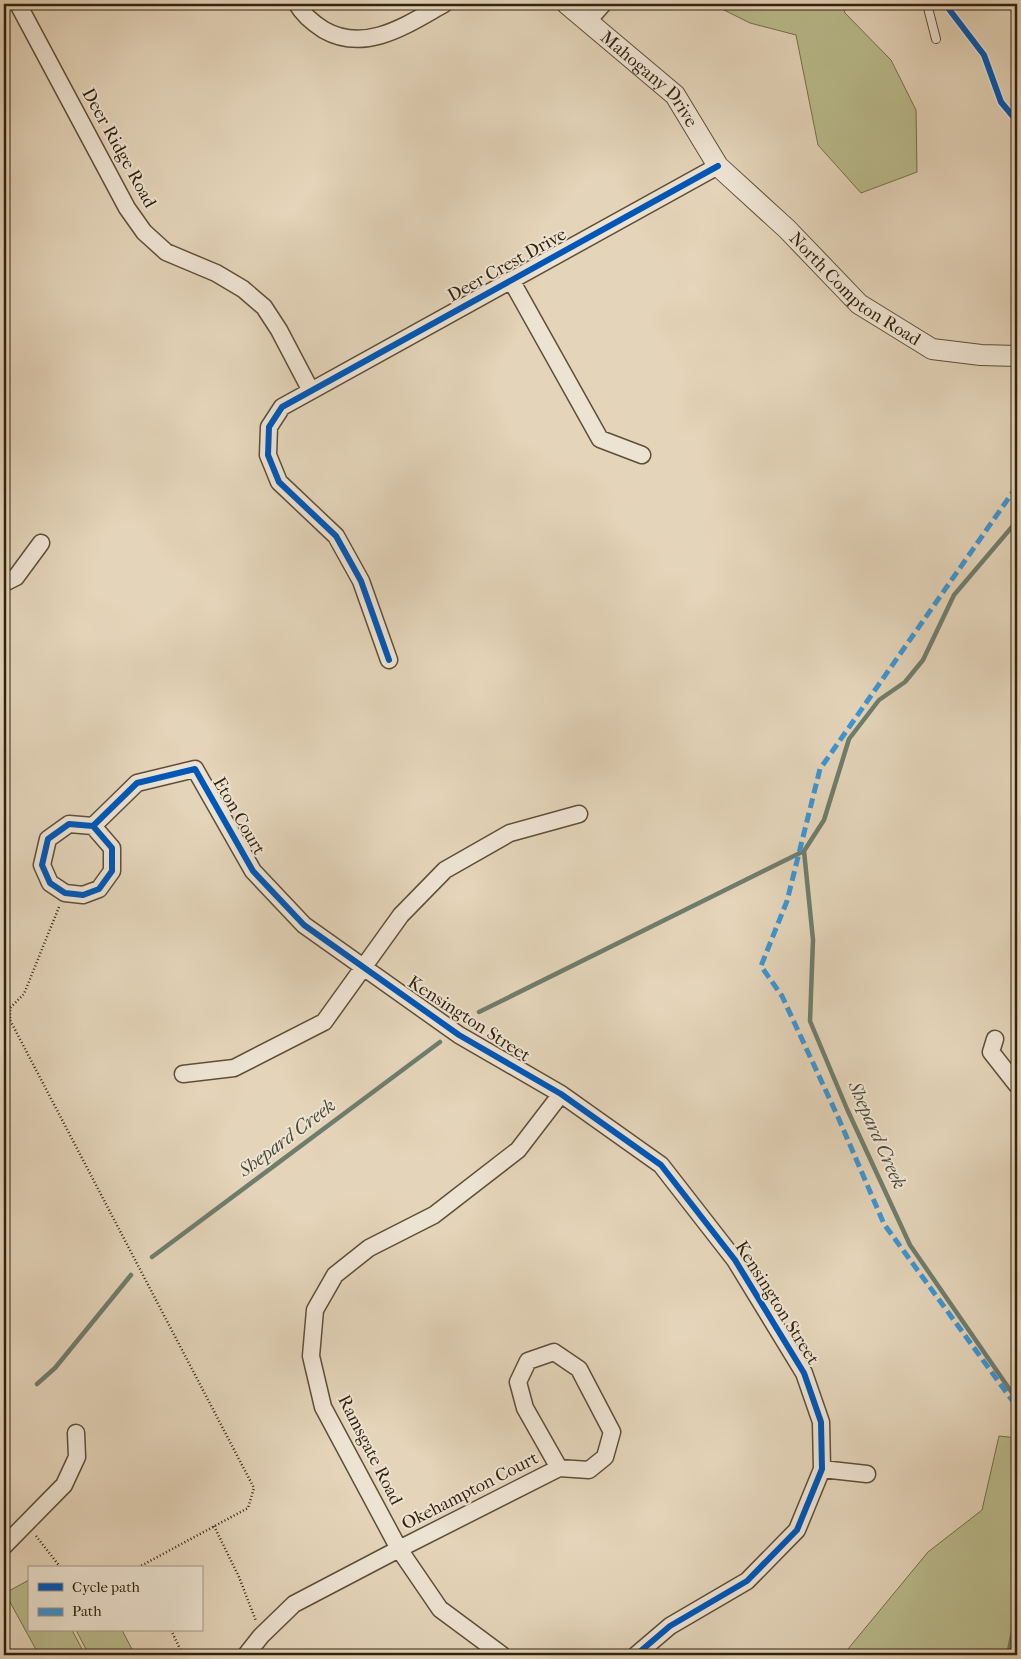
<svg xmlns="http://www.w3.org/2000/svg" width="1021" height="1659" viewBox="0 0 1021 1659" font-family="'IM FELL French Canon',serif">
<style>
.green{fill:#b9bb8c;stroke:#766f4d}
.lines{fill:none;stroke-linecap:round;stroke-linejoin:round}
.stream{stroke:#6f7d6c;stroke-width:4.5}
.service-casing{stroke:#5e4f39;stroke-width:10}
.minor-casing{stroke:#5e4f39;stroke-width:19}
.tertiary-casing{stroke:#5e4f39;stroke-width:22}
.path{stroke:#32230e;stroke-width:2.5;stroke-dasharray:1 2.5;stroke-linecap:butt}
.service{stroke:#ede3d2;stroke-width:8}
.minor{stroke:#ede3d2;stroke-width:16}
.tertiary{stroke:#ede3d2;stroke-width:20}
.quiet{stroke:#3d95d2;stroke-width:5;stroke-dasharray:10 5;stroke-linecap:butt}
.cycleway-casing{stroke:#ede3d2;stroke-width:9}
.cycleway{stroke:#0057b8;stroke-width:6}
.labels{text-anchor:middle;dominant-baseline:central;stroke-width:4;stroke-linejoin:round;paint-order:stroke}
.street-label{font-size:18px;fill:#32230e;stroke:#ede3d2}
.water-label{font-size:19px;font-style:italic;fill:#4b4835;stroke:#ede3d2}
</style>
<rect width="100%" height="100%" fill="#e4d4b9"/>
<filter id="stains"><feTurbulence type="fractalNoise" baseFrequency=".004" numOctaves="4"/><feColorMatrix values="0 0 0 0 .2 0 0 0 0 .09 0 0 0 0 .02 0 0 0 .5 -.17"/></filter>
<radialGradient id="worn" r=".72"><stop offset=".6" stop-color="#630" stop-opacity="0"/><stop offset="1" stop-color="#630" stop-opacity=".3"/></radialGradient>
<path class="green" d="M712,4H843L845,13L891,60L916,110L917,172L861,193L818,145L796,35L750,23Z
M999,1436L1017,1438V1655H843L928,1552L982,1510Z
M29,1580V1630H72L82,1649L71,1655H39L5,1593Z
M76,1630H122L135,1655H89Z"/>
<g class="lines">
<path class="stream" d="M804,851L813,940L810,1021L847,1109L910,1245L1017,1400
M479,1012L804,851L824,820L849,739L879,700L905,682L923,660L954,595L1017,521
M152,1257L440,1042
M37,1384L55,1368L131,1275
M1008,1655L1017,1612"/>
<defs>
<path id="service" d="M927,4L936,39"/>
<path id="minor" d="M18,4L127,208L144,232L166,252L216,273L243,289L264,307L279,330L311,391
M297,4C303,15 313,23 324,30C366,54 408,24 444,4
M588,21L603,4
M511,280L600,439L642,455
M4,583L16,577L41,543
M389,660L361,581L336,536L279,482L268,455L269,427L282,407L718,166
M93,826L69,824L48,839L42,865L50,883L65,893L83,895L99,889L112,871V848L93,826L137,783L195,769L253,871L304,925L459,1035L561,1094L661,1165L735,1260L804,1373L821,1422L822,1469L797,1530L747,1581L670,1626L636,1655
M995,1039L991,1052L1017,1085
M183,1074L234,1068L324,1022L401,915L445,870L510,833L579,814
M822,1469L867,1474
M4,1546L64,1485L77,1457L76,1433
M246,1655L261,1636L294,1604L399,1549L559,1468L589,1470L605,1457L612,1432L579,1369L554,1352L528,1361L518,1382L525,1408L559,1468
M502,1655L440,1609L399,1549L323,1407L311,1356L315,1310L335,1275L369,1248L434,1215L518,1150L561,1094"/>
<g id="tertiary">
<path id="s1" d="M567,4L675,95L718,166L787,229L859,304L932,349L981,355L1017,356"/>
</g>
</defs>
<use href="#service" class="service-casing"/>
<use href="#minor" class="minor-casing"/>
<use href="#tertiary" class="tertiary-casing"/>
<path class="path" d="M59,907L24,994L10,1008V1020L254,1488L248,1508L137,1568
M214,1526L239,1577L256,1621
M36,1536L61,1568
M171,1630L181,1651L198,1655
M173,1655L181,1651"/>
<use href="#service" class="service"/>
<use href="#minor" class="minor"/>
<use href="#tertiary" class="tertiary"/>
<path class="quiet" d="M1017,486L820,769L787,901L761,966L782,996L838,1117L884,1224L1017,1407"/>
<defs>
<path id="cycleway" d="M945,4L984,55L1001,102L1016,120L1017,136
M389,660L361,581L336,536L279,482L268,455L269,427L282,407L718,166
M93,826L69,824L48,839L42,865L50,883L65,893L83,895L99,889L112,871V848L93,826L137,783L195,769L253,871L304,925L459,1035L561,1094L661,1165L735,1260L804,1373L821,1422L822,1469L797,1530L747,1581L670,1626L636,1655"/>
</defs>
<use href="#cycleway" class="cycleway-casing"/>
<use href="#cycleway" class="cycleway"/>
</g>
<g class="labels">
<g class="street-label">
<text stroke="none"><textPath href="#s1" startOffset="112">Mahogany Drive</textPath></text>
<text transform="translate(119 148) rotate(61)">Deer Ridge Road</text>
<text transform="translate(507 265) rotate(-29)">Deer Crest Drive</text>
<text stroke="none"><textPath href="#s1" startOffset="409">North Compton Road</textPath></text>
<text transform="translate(239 816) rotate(60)">Eton Court</text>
<text transform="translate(469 1019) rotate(33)">Kensington Street</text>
<text transform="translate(777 1303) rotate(58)">Kensington Street</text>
<text transform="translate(370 1450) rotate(63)">Ramsgate Road</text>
<text transform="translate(470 1491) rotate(-27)">Okehampton Court</text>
</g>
<g class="water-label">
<text transform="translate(877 1135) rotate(66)">Shepard Creek</text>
<text transform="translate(287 1138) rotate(-37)">Shepard Creek</text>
</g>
</g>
<rect width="1021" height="1659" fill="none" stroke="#e4d4b9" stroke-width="20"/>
<rect x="5" y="5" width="1011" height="1649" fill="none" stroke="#32230e" stroke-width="2.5"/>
<rect x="10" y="10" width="1001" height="1639" fill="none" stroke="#32230e"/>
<rect x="28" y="1566" width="175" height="65" fill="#ede3d2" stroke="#a29684"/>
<rect x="38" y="1583" width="25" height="8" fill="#0057b8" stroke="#a29684"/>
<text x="72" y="1592" font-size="15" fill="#32230e">Cycle path</text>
<rect x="38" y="1608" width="25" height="8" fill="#3d95d2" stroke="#a29684"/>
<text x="72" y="1616" font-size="15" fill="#32230e">Path</text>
<rect width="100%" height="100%" filter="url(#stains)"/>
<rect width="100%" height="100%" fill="url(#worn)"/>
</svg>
